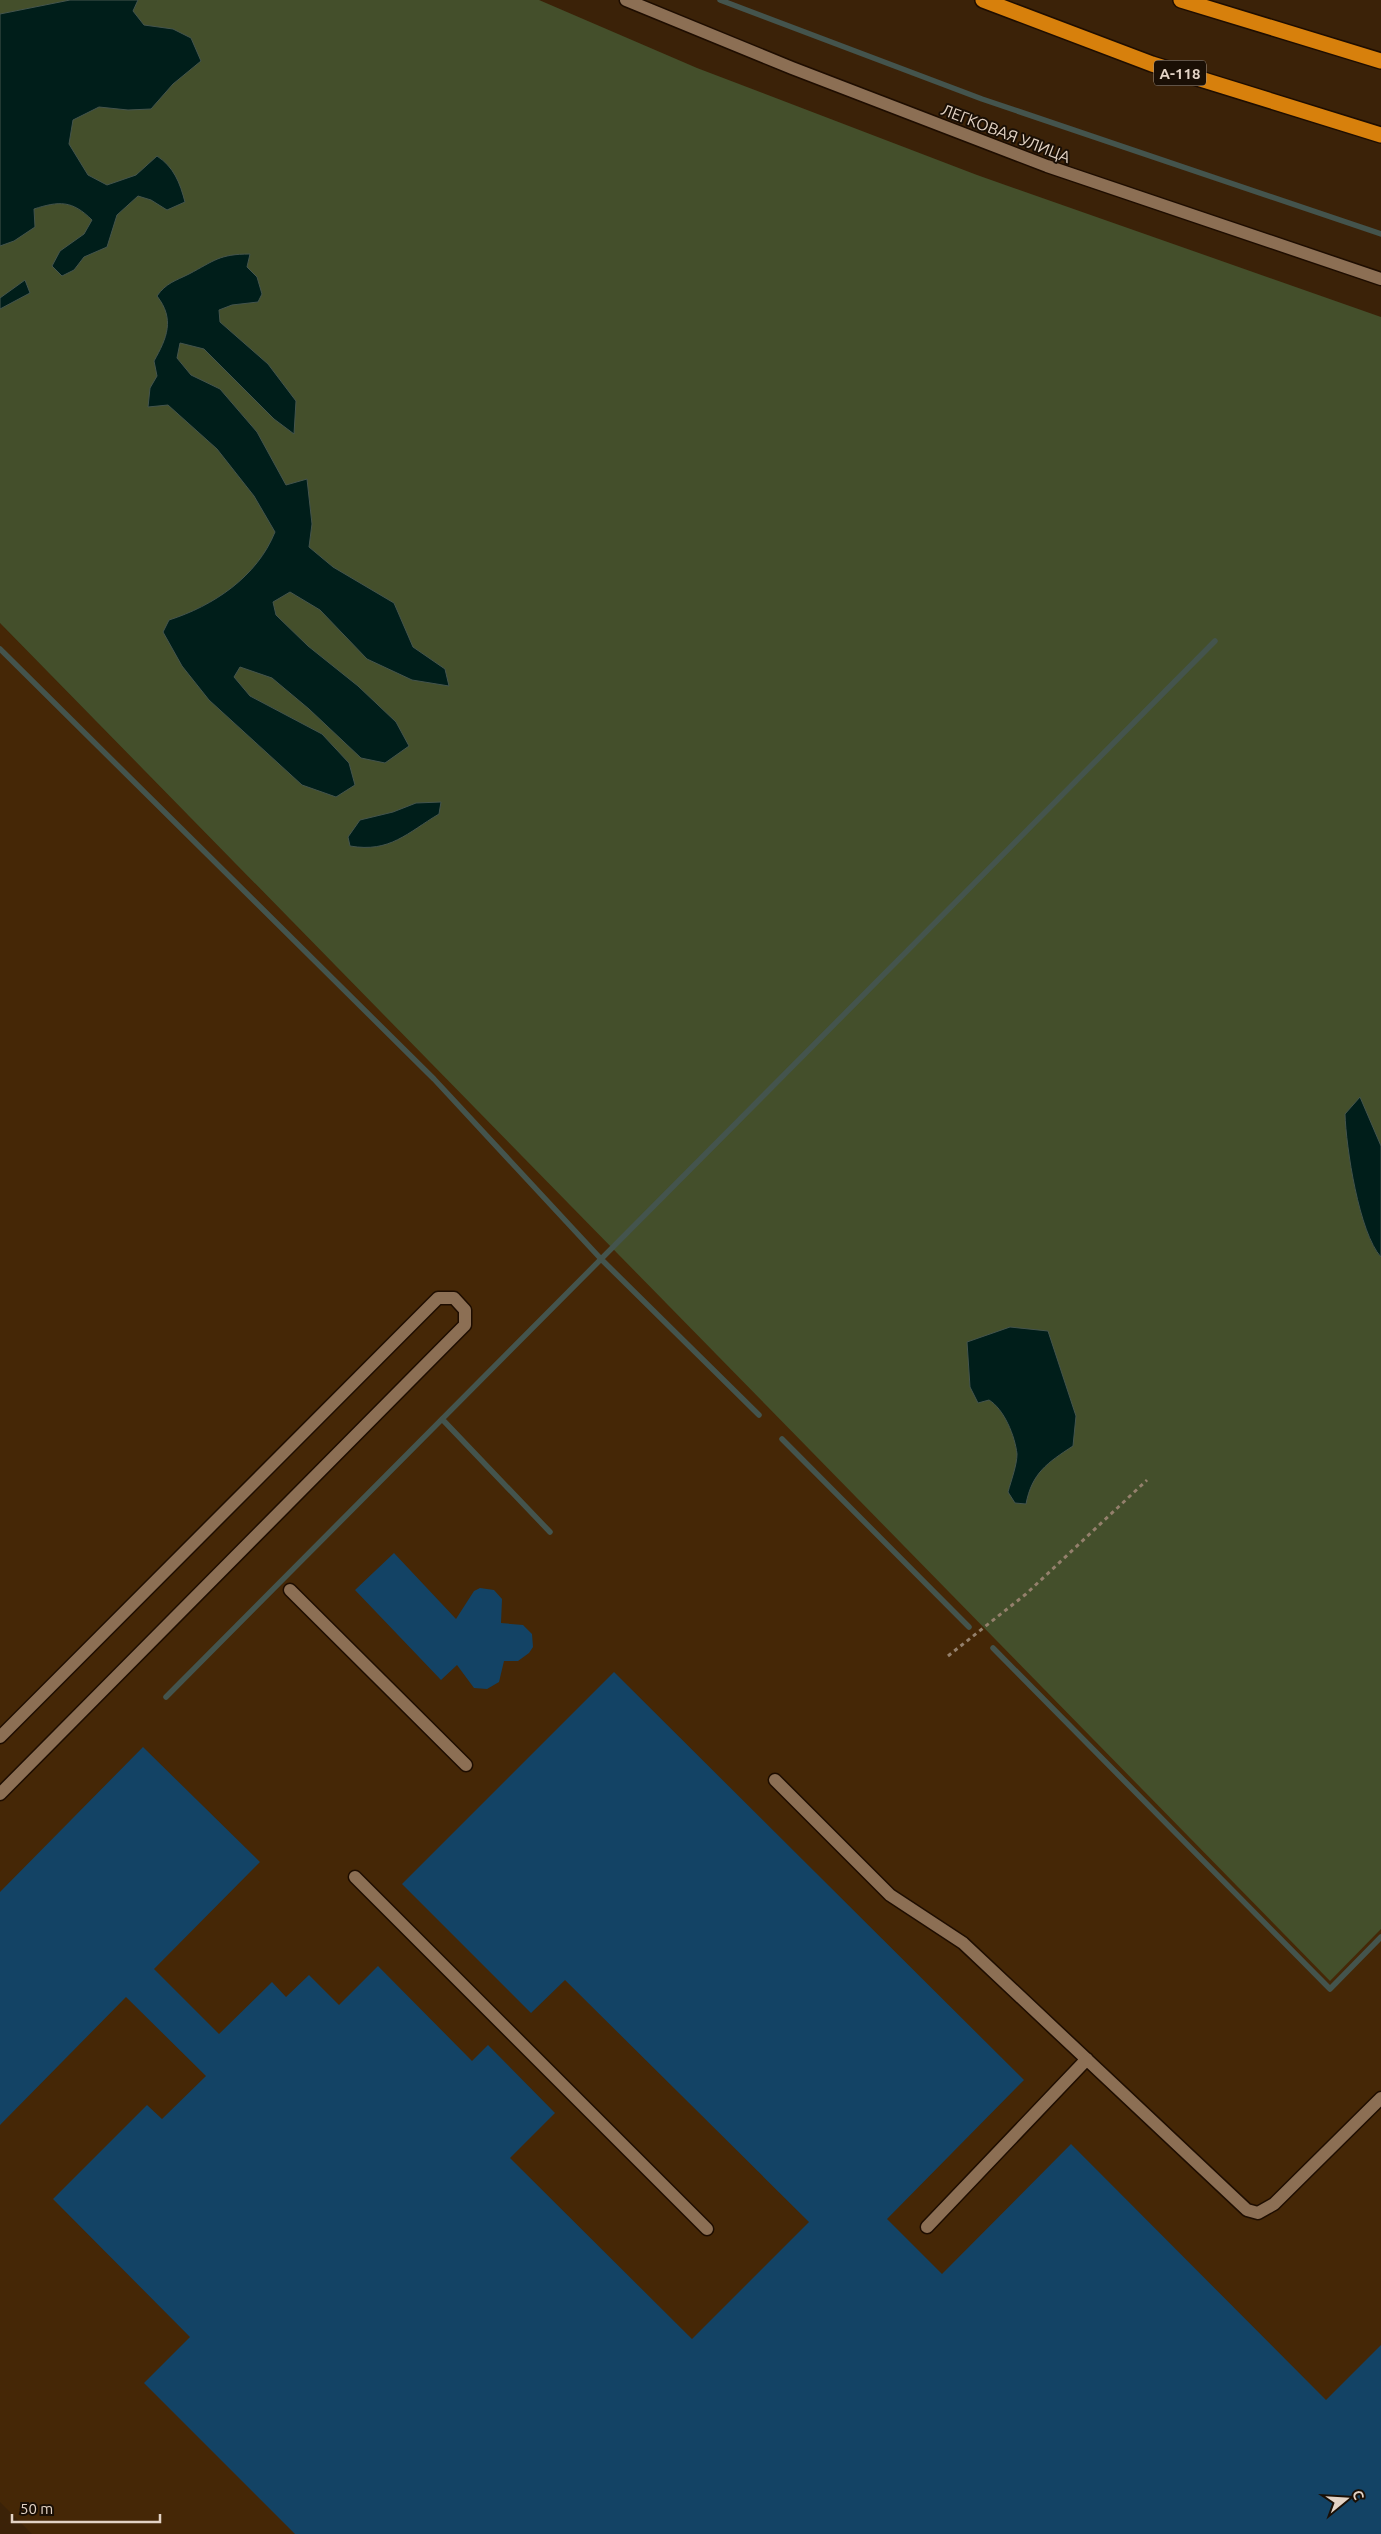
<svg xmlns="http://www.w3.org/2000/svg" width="1381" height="2534" viewBox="0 0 1381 2534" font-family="Ubuntu,sans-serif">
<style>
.built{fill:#452706}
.green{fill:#444f2b}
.water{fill:#001e1a;stroke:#44544d}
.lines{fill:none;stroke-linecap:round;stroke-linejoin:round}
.stream{stroke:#44544d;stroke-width:5.5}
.building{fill:#134365}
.minor-casing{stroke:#1e0d00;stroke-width:15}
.highway-casing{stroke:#1e0d00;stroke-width:18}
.path{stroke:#94806c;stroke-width:3;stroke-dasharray:4 4;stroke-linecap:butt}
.minor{stroke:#8c6f54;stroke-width:12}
.highway{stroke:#d7800c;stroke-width:15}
.labels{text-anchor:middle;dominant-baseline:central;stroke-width:4;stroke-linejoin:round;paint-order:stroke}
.shield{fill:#1a0f05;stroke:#a7988b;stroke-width:1}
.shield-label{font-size:15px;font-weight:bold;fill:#e3d3c5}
.street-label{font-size:16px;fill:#e3d3c5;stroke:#1a0f05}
</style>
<rect width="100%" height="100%" fill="#3b2208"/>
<path class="built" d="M0,623L1330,1980L1381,1929V2534H32L0,2502Z"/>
<path class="green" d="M0,0H539L697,68L977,175L1381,317V1929L1330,1981L0,623Z"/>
<path class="water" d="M70,0H138L133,11L144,25L173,29L191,38L201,61L173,84L151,109L128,110L99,107L73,120L69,144L88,175L107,185L136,175L157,156C174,167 180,183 185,202L167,210L151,200L138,196L117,215L107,247L84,257L74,270L62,276L52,266L60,251L84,234L92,220C72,200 59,201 34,209L35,227L14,241L0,246V14Z
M250,254L247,267L257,277L262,294L258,302L232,305L219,310L220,322L268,364L296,401L294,434L274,419L204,349L180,343L177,358L191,375L220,389L257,432L286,485L307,479L312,524L309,547L333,567L394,603L413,647L445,669L449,686L412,680L367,659L320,610L290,592L273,602L276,615L308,646L358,686L396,722L409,746L385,763L361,758L309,709L272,678L240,667L234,677L250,696L322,734L349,763L355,785L336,797L302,785L209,700L182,666L163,632L169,620C213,606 257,577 275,532L254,496L217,449L168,405L148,407L150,388L157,376L154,361C167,338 175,319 157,296C166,283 175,281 189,274C214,261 219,254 250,254Z
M25,280L30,293L0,309V298Z
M441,802L439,814C407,833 390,853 350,846L348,837L360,820L393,812L416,803Z
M1360,1097L1381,1146V1257C1359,1233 1346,1147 1345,1114Z
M1010,1327L1048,1331L1076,1416L1073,1446C1047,1463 1032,1473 1026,1504L1015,1503L1008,1492C1011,1481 1017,1465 1017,1454C1015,1436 1004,1409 989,1400L978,1403L970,1387L967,1342Z"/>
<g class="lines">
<path class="stream" d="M720,0L982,99L1381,234
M0,649L434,1079L601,1259L759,1415
M442,1419L550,1532
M782,1439L969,1627
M993,1648L1330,1989L1381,1937
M166,1697L1215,641"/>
</g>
<path class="building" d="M394,1553L456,1619L474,1591L480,1588L494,1590L502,1599L501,1623L523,1625L532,1634L533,1647L529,1653L518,1661H504L499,1682L487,1689L474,1688L457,1665L441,1680L355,1590Z
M614,1672L1024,2080L887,2219L942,2274L1071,2144L1326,2400L1381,2345V2534H295L144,2383L190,2337L53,2199L147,2105L162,2119L206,2076L126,1997L0,2125V1892L143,1747L260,1862L154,1969L219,2034L272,1982L286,1997L309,1975L339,2005L378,1966L472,2061L488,2045L555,2113L510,2158L692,2339L809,2222L565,1980L531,2013L402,1884Z"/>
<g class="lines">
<defs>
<path id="minor" d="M626,0L792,68L1047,166L1381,279
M290,1590L466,1765
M0,1737L438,1298H454L465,1310V1325L0,1794
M775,1780L890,1895L963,1943L1247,2210L1258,2213L1274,2204L1381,2098
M355,1877L707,2229
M927,2227L1087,2059"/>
<path id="highway" d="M983,0L1152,64L1381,135
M1181,0L1381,61"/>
</defs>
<use href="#minor" class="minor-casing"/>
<use href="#highway" class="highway-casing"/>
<path class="path" d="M948,1656L1026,1594L1147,1480"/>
<use href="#minor" class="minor"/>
<use href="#highway" class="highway"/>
</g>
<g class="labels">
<rect class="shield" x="1154" y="60.5" width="52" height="25" rx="4"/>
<g class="shield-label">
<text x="1180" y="73">А-118</text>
</g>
<g class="street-label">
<text transform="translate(1006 133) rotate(21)">ЛЕГКОВАЯ УЛИЦА</text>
</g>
</g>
<g transform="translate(1346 2499) rotate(72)" stroke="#1a0f05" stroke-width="4" paint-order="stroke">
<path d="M0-4L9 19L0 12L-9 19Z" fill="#e3d3c5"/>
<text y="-8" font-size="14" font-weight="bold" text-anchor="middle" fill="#e3d3c5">С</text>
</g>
<path d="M12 2514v8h148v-8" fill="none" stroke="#e3d3c5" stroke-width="2.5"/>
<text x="20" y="2514" font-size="15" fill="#e3d3c5" stroke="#1a0f05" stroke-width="4" paint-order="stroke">50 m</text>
</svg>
